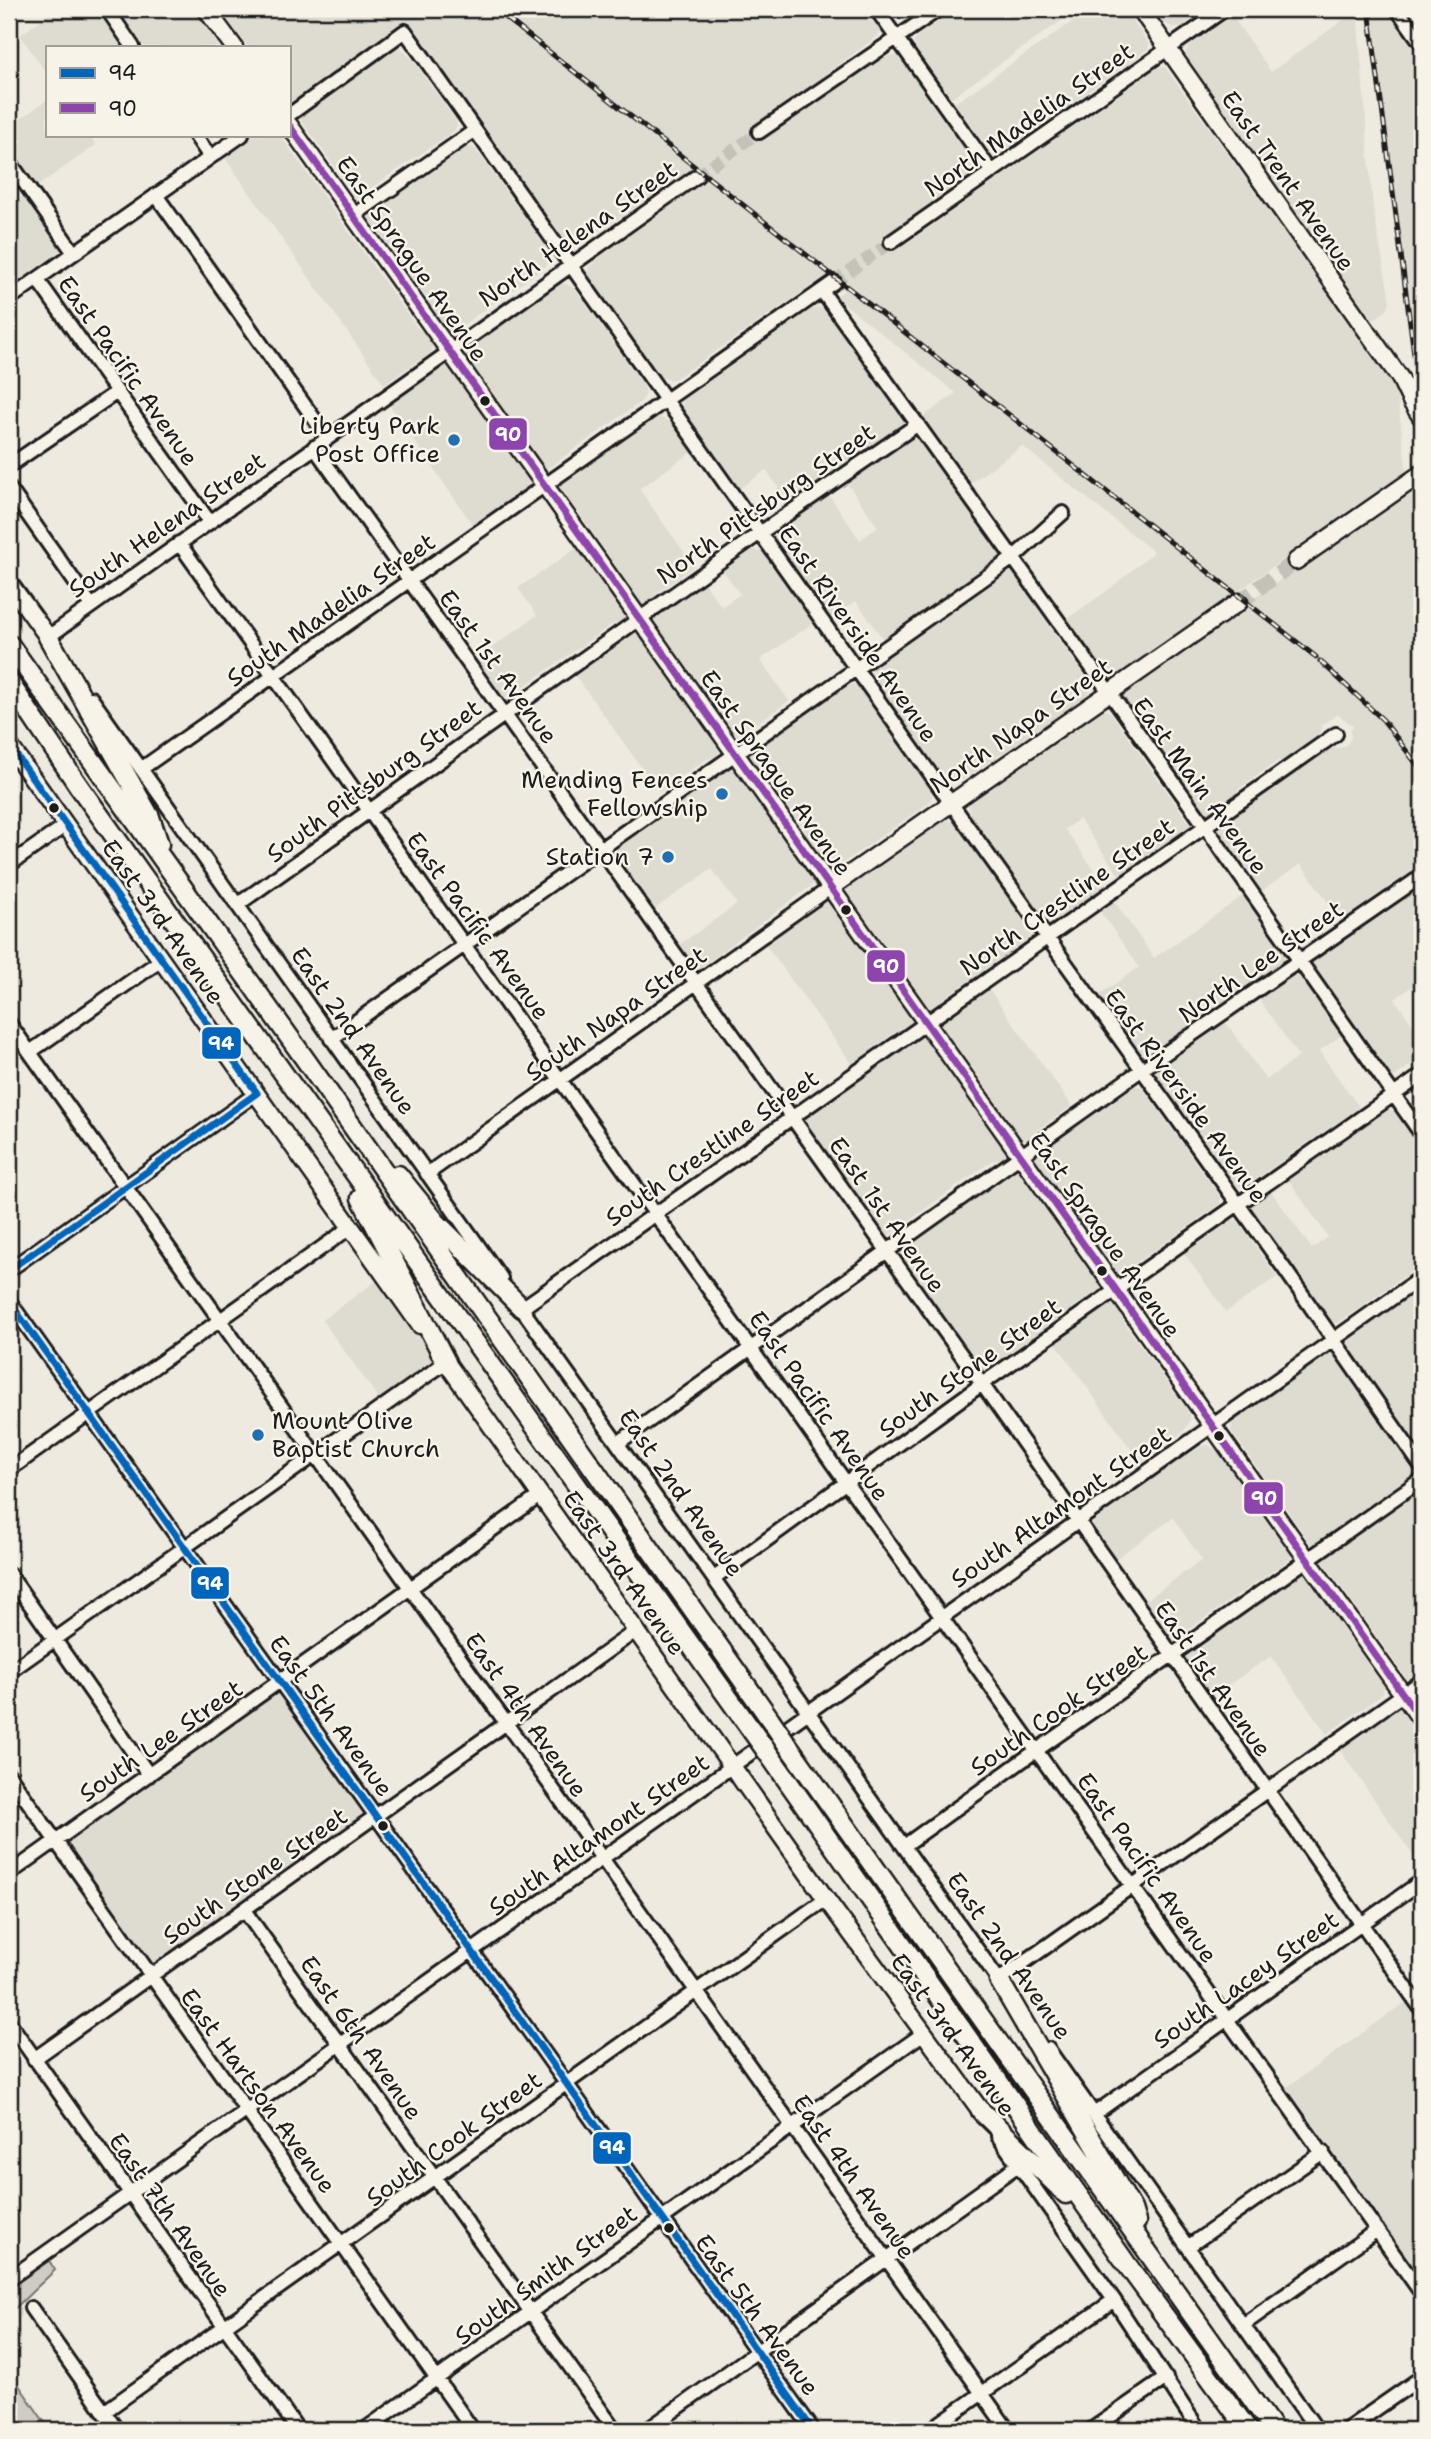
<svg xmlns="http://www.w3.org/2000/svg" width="1431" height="2439" viewBox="0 0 1431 2439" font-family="'Shantell Sans',sans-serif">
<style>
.built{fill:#dedbd1;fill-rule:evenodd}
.green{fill:#cfccc3;stroke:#767470;stroke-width:2}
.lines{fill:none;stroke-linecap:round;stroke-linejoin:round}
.minor-tunnel{stroke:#c4c1b9;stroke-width:12;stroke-dasharray:12 6;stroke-linecap:butt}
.major-tunnel{stroke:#c4c1b9;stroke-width:16;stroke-dasharray:16 8;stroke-linecap:butt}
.minor-casing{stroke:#1c1c1c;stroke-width:18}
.major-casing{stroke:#1c1c1c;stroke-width:21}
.highway-casing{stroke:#1c1c1c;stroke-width:23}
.minor{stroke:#f7f3e8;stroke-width:12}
.major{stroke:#f7f3e8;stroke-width:16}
.highway{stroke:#f7f3e8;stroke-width:18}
.rail-casing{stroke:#1c1c1c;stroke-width:5}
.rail{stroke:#f7f3e8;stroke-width:2.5;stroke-dasharray:8;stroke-linecap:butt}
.highway-bridge-casing{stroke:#1c1c1c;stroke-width:23;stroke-linecap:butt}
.highway-bridge{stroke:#f7f3e8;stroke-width:18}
.bus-1-casing{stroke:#f7f3e8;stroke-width:12}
.bus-2-casing{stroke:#f7f3e8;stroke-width:12}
.bus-1{stroke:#0065bd;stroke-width:7}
.bus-2{stroke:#8e44ad;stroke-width:7}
.bus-dot{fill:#1c1c1c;stroke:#f7f3e8;stroke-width:2.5}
.poi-dot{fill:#1f6fb2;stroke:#f7f3e8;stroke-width:2.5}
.labels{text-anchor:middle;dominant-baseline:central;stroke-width:5;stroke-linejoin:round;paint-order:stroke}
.street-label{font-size:24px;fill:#1c1c1c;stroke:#f7f3e8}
.poi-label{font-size:24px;fill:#1c1c1c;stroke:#f7f3e8;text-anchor:end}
.line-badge{stroke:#f7f3e8;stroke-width:2.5}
.badge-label{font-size:19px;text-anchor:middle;font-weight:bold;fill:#fff}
</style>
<rect width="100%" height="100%" fill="#eeeae0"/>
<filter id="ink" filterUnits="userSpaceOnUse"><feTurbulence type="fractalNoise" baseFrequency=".0143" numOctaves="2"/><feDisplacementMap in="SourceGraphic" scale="14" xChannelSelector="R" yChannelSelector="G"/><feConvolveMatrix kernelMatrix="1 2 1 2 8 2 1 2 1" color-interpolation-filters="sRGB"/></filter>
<g filter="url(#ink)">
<path class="built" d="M56,9H96L123,47H47V74L20,35Z
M117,9H193L220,47H145Z
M220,9H864L879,31V35L823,76L829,94L888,56L897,55L975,165L972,173L885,235L900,248L1157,68L1165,67L1396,387L1407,473L1115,677L1110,678L1105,675L1065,620L1107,591L1154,552L1022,446L969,484L922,418L956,393L836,297L844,290L826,276L675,379L669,380L659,376L589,278L588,269L593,262L706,181L691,170L577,246H567L411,26L405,27L291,103L289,102V47H248Z
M956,9H1078L951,98L915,47L914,42L919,35Z
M1091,9H1124L1149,44L1148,49L1001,153H991L955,103Z
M1155,9H1207L1181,27H1172L1164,23Z
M1372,9H1387L1422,60V374L1394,187Z
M1357,10L1373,208L1390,301L1387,310L1370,322L1188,59L1186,52L1189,46L1232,16L1271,72Z
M398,45L412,59L456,121L457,126L454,131L355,199L351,190L301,120L296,116Z
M47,100V135H89L96,145L36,187L9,147V127Z
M252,135H280L417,328L427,333L433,342L432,352L384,384L223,155Z
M471,147L476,150L548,250L550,259L546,266L463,325L458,332L451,335L446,332L429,309L426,297L368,217L466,148Z
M26,194L62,249L9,288V206Z
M559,284H567L575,289L644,386L646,394L642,401L547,469L542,467L532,448L477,371L470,366L463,353L466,347Z
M819,307L825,310L901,414L1089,682L1090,690L1087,697L959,782L952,783L946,779L872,677L873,667L893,653L856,601L831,618L776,541V531L798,516L766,470L739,489L683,410L682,403L685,396L813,308ZM847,483L878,527L860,540L829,495Z
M443,365L452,367L514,459L529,475L530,481L527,487L473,525L388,403Z
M660,417L670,422L692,452L639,489L694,566L657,593L648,603L642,604L631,592L628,583L573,505L564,498L558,490L557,483L652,419Z
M1422,480V864L1341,920L1301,864L1259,893L1216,831L1217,824L1325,749L1345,747L1351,738L1350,730L1354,727L1338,714L1322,725L1318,738L1284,762L1279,760L1238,789L1236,795L1209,814L1203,813L1125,704L1124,695L1128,687Z
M577,548L610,596L618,601L624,610V620L611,625L509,697L504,698L476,659L537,615L518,588Z
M752,550L762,552L813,623L760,660L789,701L751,727L745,736L740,738L732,735L724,717L668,640L660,633L652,621L653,617L659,611L668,608L704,583L722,607L740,594L723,570Z
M632,630L641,633L650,651L706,730L719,743L721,749L716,756L705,760L659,792L575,675L622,642Z
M853,684L858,686L930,789L932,797L929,803L834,869L827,867L808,842L805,831L763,773L756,768L748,752L752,746L764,743L847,685Z
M1103,709L1111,713L1190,824L1188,828L1120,876L1079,819L1065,829L1105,886L1051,923L1046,921L971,815L969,806L973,798L1095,710Z
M728,764L735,766L743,776L745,785L799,861L809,869L814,881L810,887L698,969L679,945L737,904L712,869L653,910L616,857L614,851L617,847L718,775L722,768Z
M949,820L956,825L1031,930V934L1029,938L943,999L935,1007L930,1008L918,997L915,987L860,910L853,904L846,895V889L849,885L942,821Z
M1422,884V993L1415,984L1395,999L1422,1039V1057L1393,1078L1312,965L1313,959Z
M1243,896L1284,955V961L1148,1055L1141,1053L1099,995L1139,967L1098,908L1112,898L1154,958Z
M825,902L833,903L851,930L854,938L904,1007L913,1016L912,1021L909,1026L900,1029L852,1064L764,942Z
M1291,974L1300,976L1342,1035L1319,1051L1359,1107L1243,1188L1234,1185L1156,1074L1157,1068L1225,1021L1266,1080L1299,1057L1258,998Z
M988,988L1072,1106L1037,1130L1028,1141L1019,1138L1009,1120L954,1042L946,1037L941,1029L940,1022L942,1018Z
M922,1034L929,1039L931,1046L991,1132L999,1138L1007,1153L1004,1158L992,1161L889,1235L884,1234L805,1123L806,1117L911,1042L916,1035Z
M1135,1086L1142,1087L1221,1198L1219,1205L1133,1265L1125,1274H1120L1114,1270L1048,1175L1034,1160V1155L1038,1149L1047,1147Z
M1387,1110L1394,1111L1422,1151V1264L1338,1323L1331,1322L1251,1210L1254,1203L1271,1191L1312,1249L1328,1237L1288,1179Z
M1012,1167L1022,1169L1031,1187L1100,1282L1101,1288L1096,1294L1088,1297L989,1367L983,1368L978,1366L899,1255L901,1250L1003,1178Z
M1229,1219L1237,1220L1277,1277L1226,1312L1183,1252Z
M379,1279L432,1354L433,1358L431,1362L379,1399L322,1320Z
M1422,1285V1701L1231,1431L1232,1424L1240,1412Z
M1111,1302L1116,1305L1125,1324L1190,1414V1420L1184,1431L1140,1462L1055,1342L1098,1311L1106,1303Z
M1208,1445L1218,1451L1291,1554L1290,1559L1176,1638H1171L1145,1601L1202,1560L1173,1518L1115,1559L1093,1528L1092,1521L1094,1516L1200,1447Z
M1298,1572H1304L1377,1677L1384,1685L1383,1694L1327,1734L1271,1656L1212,1696L1185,1658L1186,1653Z
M277,1689L366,1814L153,1963L66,1840Z
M1396,1707L1402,1710L1422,1741L1421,1867L1337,1746L1391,1708Z
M1409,2000L1422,2019V2280L1287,2087Z"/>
<path class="green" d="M48,2259L55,2270L9,2314V2286Z
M9,2371L50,2430H9Z"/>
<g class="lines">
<path class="minor-tunnel" d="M697,176L759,132
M834,282L891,242"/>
<path class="major-tunnel" d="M1239,602L1296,561"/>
<defs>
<path id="minor" d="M107,9L133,47
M876,9L992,172
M1397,9L1422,44
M289,115L405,31L951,803L1286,1271L1422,1467
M759,132L939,9
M195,135L210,157
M9,161L74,253
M156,195L327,437
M353,216L474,131
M891,242L1225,9
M37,279L209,521
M822,291L1205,826L1422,1135
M9,299L242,135
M314,447L982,1384L1422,2010
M9,466L117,392
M9,488L91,605
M179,543L1422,2294
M52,644L48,637L697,176
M91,698L501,1278
M141,769L834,282
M9,865L66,825
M237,905L760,533L918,424
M9,1023L1008,2430
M331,1039L1013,558L1063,513
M30,1052L161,960
M427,1174L830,888
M9,1270L257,1093
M9,1301L813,2430
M517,1302L1003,1986
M522,1308L1336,734
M618,1443L1141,1070L1422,876
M9,1470L351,1227
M9,1574L149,1775
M714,1578L982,1384L1422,1075
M9,1672L446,1362
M9,1775L473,2430
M904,1846L1037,1750L1422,1479
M9,1874L541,1495
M244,1910L615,2430
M999,1980L1422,1681
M9,2022L298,2430
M1048,2049L1317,2430
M34,2059L637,1630
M1094,2114L1422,1881
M998,2136L1114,2300L1199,2430
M1189,2246L1323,2152
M9,2279L1422,1277
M31,2308L117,2430
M1243,2325L1377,2230
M104,2412L826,1899
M364,2430L924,2033
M647,2430L1018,2165
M930,2430L1114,2300
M1091,2430L1166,2378
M1346,2430L1422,2377"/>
<path id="major" d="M206,9L234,47
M1140,9L1400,378L1412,403L1422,418
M289,125L1422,1721
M1296,561L1422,473
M9,583L48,637
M9,745L420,1325
M830,888L1239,602
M439,1352L826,1899L981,2111"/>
<path id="highway" d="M48,637L150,817L159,844
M9,644L307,1062L770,1719
M9,682L78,785L752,1731
M398,1175L436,1222L522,1308
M361,1198L446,1362
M787,1744L1274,2430
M770,1756L1128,2266L1248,2430
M999,1980L1132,2209L1136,2222
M981,2111L1066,2194"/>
</defs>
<use href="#minor" class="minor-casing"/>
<use href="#major" class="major-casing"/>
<use href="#highway" class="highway-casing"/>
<use href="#minor" class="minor"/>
<use href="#major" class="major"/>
<use href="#highway" class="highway"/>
<defs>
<path id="rail" d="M495,9L1316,657
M1369,9L1422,415
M1320,661L1383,720L1422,771"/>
</defs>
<use href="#rail" class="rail-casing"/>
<use href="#rail" class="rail"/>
<defs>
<path id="highway-bridge" d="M770,1719L787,1744
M752,1731L770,1756"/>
</defs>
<use href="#highway-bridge" class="highway-bridge-casing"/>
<use href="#highway-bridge" class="highway-bridge"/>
<defs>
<path id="bus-1" d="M9,745L257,1093L9,1270
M9,1301L813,2430"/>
<path id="bus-2" d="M289,125L1422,1721"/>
</defs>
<use href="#bus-1" class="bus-1-casing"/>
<use href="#bus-2" class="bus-2-casing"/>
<use href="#bus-1" class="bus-1"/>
<use href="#bus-2" class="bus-2"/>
</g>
</g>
<g class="bus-dot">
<circle cx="485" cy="401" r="6"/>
<circle cx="54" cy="808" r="6"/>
<circle cx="846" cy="910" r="6"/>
<circle cx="1102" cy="1271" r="6"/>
<circle cx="1219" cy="1436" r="6"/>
<circle cx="383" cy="1826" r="6"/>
<circle cx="669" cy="2228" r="6"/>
</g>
<g class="poi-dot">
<circle cx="454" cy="440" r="7"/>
<circle cx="722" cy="794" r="7"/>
<circle cx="668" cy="857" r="7"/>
<circle cx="258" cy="1435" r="7"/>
</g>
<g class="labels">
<g class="street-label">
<text transform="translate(1029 120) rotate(-35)">North Madelia Street</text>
<text transform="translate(1288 181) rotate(55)">East Trent Avenue</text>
<text transform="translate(578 234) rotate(-35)">North Helena Street</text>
<text transform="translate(412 259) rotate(55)">East Sprague Avenue</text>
<text transform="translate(128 371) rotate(55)">East Pacific Avenue</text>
<text transform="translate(766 504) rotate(-35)">North Pittsburg Street</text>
<text transform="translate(167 525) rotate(-35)">South Helena Street</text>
<text transform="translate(331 610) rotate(-35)">South Madelia Street</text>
<text transform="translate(858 634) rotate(55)">East Riverside Avenue</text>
<text transform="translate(498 667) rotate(54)">East 1st Avenue</text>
<text transform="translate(1021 726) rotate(-35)">North Napa Street</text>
<text transform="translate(776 773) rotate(55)">East Sprague Avenue</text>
<text transform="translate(374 781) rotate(-36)">South Pittsburg Street</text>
<text transform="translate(1200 786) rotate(54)">East Main Avenue</text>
<text transform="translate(1067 897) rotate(-35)">North Crestline Street</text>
<text transform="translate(163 922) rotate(55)">East 3rd Avenue</text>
<text transform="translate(478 926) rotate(54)">East Pacific Avenue</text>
<text transform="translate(1261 962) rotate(-35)">North Lee Street</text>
<text transform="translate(616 1014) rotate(-35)">South Napa Street</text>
<text transform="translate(353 1031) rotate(55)">East 2nd Avenue</text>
<text transform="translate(1186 1096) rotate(54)">East Riverside Avenue</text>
<text transform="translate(712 1148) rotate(-35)">South Crestline Street</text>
<text transform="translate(887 1215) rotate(55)">East 1st Avenue</text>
<text transform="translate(1105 1235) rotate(55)">East Sprague Avenue</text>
<text transform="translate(970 1368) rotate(-36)">South Stone Street</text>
<text transform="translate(819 1406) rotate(55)">East Pacific Avenue</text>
<text transform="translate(681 1493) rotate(55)">East 2nd Avenue</text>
<text transform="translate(1061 1507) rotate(-35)">South Altamont Street</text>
<text transform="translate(624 1573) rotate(55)">East 3rd Avenue</text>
<text transform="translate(1213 1679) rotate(55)">East 1st Avenue</text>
<text transform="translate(1059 1710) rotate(-35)">South Cook Street</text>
<text transform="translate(526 1715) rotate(55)">East 4th Avenue</text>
<text transform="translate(331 1716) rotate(54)">East 5th Avenue</text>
<text transform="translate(161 1741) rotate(-35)">South Lee Street</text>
<text transform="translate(599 1835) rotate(-35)">South Altamont Street</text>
<text transform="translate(1147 1868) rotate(55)">East Pacific Avenue</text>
<text transform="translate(255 1876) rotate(-35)">South Stone Street</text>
<text transform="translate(1009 1956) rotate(55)">East 2nd Avenue</text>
<text transform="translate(1246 1980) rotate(-35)">South Lacey Street</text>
<text transform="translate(953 2035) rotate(54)">East 3rd Avenue</text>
<text transform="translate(361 2038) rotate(55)">East 6th Avenue</text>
<text transform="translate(258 2091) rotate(54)">East Hartson Avenue</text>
<text transform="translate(454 2139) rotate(-36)">South Cook Street</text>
<text transform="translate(854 2177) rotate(55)">East 4th Avenue</text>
<text transform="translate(170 2215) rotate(55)">East 7th Avenue</text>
<text transform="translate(546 2275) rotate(-36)">South Smith Street</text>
<text transform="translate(757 2315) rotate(54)">East 5th Avenue</text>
</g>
<g class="poi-label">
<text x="440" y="426">Liberty Park<tspan x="440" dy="28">Post Office</tspan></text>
<text x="708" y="780">Mending Fences<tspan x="708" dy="28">Fellowship</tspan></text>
<text x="654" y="857">Station 7</text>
<text x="272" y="1421" text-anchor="start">Mount Olive<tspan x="272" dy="28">Baptist Church</tspan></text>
</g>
</g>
<g class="line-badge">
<rect x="488" y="417" width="40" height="34" rx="7" fill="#8e44ad"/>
<rect x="866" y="949" width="40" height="34" rx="7" fill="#8e44ad"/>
<rect x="201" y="1026" width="41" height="34" rx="7" fill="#0065bd"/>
<rect x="1243" y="1481" width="41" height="34" rx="7" fill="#8e44ad"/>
<rect x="190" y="1566" width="40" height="34" rx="7" fill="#0065bd"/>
<rect x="592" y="2131" width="40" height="34" rx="7" fill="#0065bd"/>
</g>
<g class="badge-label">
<text x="508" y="441">90</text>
<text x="886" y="973">90</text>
<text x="221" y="1050">94</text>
<text x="1264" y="1505">90</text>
<text x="210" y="1590">94</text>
<text x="612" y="2154">94</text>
</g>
<rect width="1431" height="2439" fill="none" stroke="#f7f3e8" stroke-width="35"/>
<rect x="18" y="18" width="1396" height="2404" fill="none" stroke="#1c1c1c" stroke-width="2.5" filter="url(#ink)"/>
<rect x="46" y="46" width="245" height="91" fill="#f7f3e8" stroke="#9f9d96" stroke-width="2"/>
<rect x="60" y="68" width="35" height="10" fill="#0065bd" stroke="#9f9d96" stroke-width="2"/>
<text x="108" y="80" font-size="21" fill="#1c1c1c">94</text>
<rect x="60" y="103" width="35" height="10" fill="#8e44ad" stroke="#9f9d96" stroke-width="2"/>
<text x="108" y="116" font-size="21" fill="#1c1c1c">90</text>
</svg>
